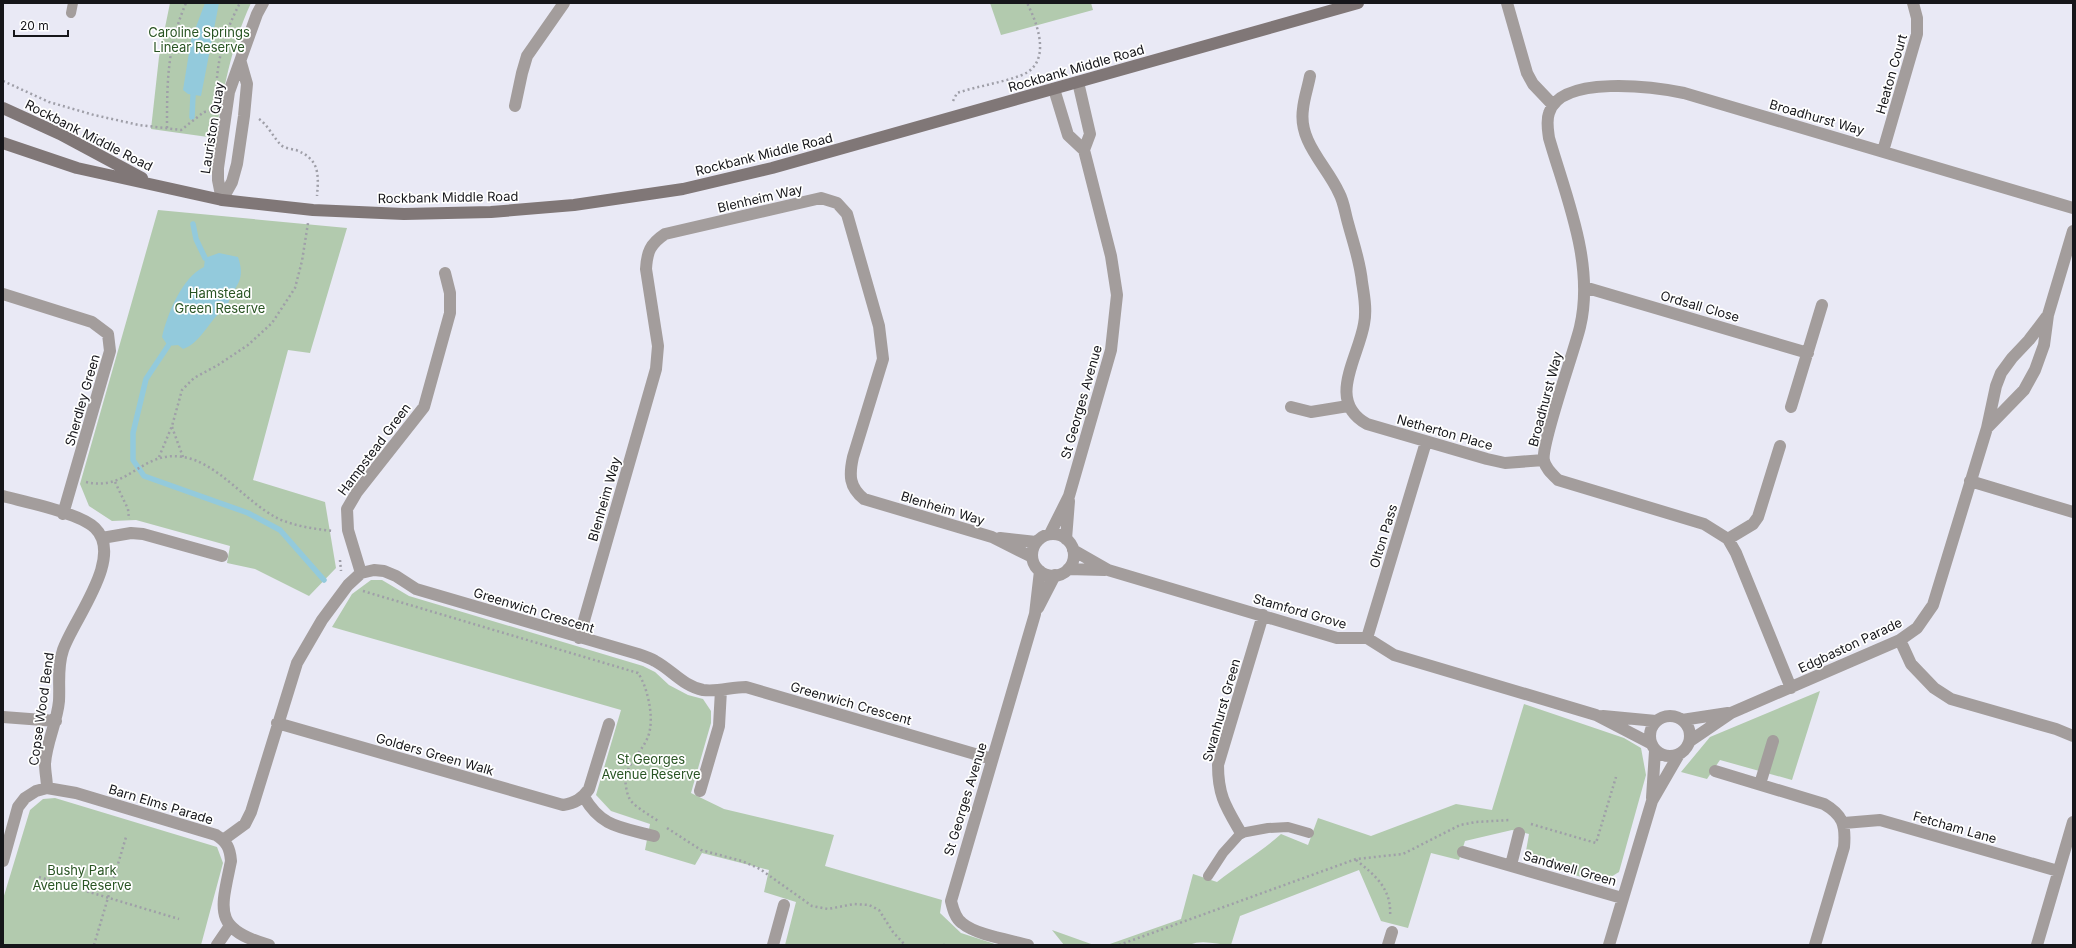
<svg xmlns="http://www.w3.org/2000/svg" width="2076" height="948" viewBox="0 0 2076 948" font-family="Inter,sans-serif">
<style>
.green{fill:#b2caae}
.water{fill:#93cadc}
.lines{fill:none;stroke-linecap:round;stroke-linejoin:round}
.stream{stroke:#93cadc;stroke-width:5.5}
.path{stroke:#9f9fa8;stroke-width:2.5;stroke-dasharray:2 3;stroke-linecap:butt}
.lane{stroke:#a39d9c;stroke-width:10}
.street{stroke:#a39d9c;stroke-width:12}
.secondary{stroke:#807777;stroke-width:12}
.labels{text-anchor:middle;dominant-baseline:central;stroke-width:3.5;stroke-linejoin:round;paint-order:stroke}
.park-label{font-size:13px;fill:#295423;stroke:#fff}
.street-label{font-size:13px;fill:#16161a;stroke:#fff}
</style>
<rect width="100%" height="100%" fill="#e9e9f5"/>
<path class="green" d="M170,3H251C231,46 223,92 215,138L151,129L159,57Z
M990,3H1091L1093,10L1001,35Z
M158,210L347,228L310,353L288,350L253,480L325,502L336,568L309,596L255,569L227,563L230,546L136,520L112,521L89,506L80,484Z
M371,580H382L409,596L643,666L655,672L669,685L688,695L703,699L711,711V723L691,793L724,809L834,835L825,866L942,900L940,913L961,933L998,945H785L796,902L764,892L769,870L702,853L695,865L645,850L650,824L611,811L596,795L621,710L332,627L352,594Z
M1820,691L1792,780L1720,760L1707,779L1681,772L1710,737Z
M1524,704L1624,738L1641,748L1646,775L1619,872L1601,883L1532,862L1526,851L1529,834L1512,830L1465,841L1459,860L1431,853L1408,928L1381,921L1359,870L1240,916L1231,945C1216,945 1204,939 1189,945H1107L1181,919L1193,874L1217,882C1238,865 1261,852 1281,834L1308,845L1318,818L1371,836L1456,804L1492,810Z
M55,798L217,847L223,863L201,945H3V899L30,810L43,799Z
M1052,930L1094,945H1064Z"/>
<path class="water" d="M205,3H219L201,96L188,94L183,90L191,40Z
M219,253L238,257C247,283 233,285 227,307C209,318 203,342 183,349L178,345L168,346L162,337C167,315 182,277 204,267L205,258Z"/>
<g class="lines">
<path class="stream" d="M192,117L193,95
M193,224L196,239L205,258
M168,346L146,379L133,433V460L144,476L248,513L280,530L324,580"/>
<path class="path" d="M217,78C219,52 228,25 240,3
M3,81L49,102L94,115L139,125L181,130L204,112L212,111
M953,101L957,93C978,86 1001,83 1022,75C1052,63 1038,24 1027,3
M259,119C268,125 273,137 281,145C284,148 291,149 296,150C319,159 319,173 317,196
M167,128C167,82 167,47 186,3
M172,427L183,457
M159,457L172,426L182,390L194,378L218,365L248,345L272,323L295,288L302,261L308,223
M86,482C129,492 141,450 183,457C217,462 246,502 277,518C294,526 314,529 333,531
M115,482L128,509L129,519
M340,560L341,571
M363,591L638,673C647,686 653,713 650,729C647,751 622,763 626,787C627,792 628,797 631,801C638,809 650,815 658,821
M1531,824L1596,843L1616,777
M667,828L701,850L742,861L760,869L812,906L828,909L854,904L869,905L879,910L893,932L905,945
M1356,860C1376,876 1392,889 1390,917
M39,877L179,919
M94,945L126,837
M943,945H946
M1119,945L1356,859L1403,854L1460,825L1476,822L1510,820"/>
<path class="lane" d="M71,13L73,3
M1208,876L1223,853L1241,833L1268,828L1288,827L1309,833"/>
<path class="street" d="M1507,3L1527,73L1533,84L1553,105
M1310,76C1308,87 1304,98 1303,109C1298,142 1327,166 1339,193C1344,202 1345,213 1348,223C1353,242 1360,261 1362,282C1364,295 1367,310 1364,324C1358,359 1326,401 1367,424L1487,459L1505,463L1544,460
M1054,89L1068,135L1084,150
M515,106L522,73L527,56L564,3
M1883,151L1917,34V18L1913,3
M222,200L218,180V168L229,92L257,14L263,3
M222,200L232,182L237,164L244,116L247,84L241,63
M1584,287L1808,353
M3,294L92,322L108,334L110,351L63,514
M1291,407L1311,412L1348,406
M1791,407L1822,305
M1987,428L2024,390L2035,370L2044,345L2048,315L2073,231
M1970,481L2073,512
M3,496C25,502 80,513 95,528C125,557 73,620 63,650C57,667 60,684 59,701C57,723 46,743 45,764C45,772 47,780 47,788
M1050,534L1069,496L1111,350L1117,295L1111,256L1084,150L1090,134L1078,82
M1032 555a21 21 0 1 1 42 0a21 21 0 1 1-42 0Z
M102,538L131,533L143,534L222,556
M1000,538L1036,542
M1066,539L1069,501
M1728,539L1753,524L1758,517L1780,446
M1073,550L1108,570L1337,638H1367L1394,655L1596,715L1650,743
M1068,569L1105,570
M361,573L348,530L347,509L357,492L424,407L450,313V293L445,273
M1038,608L1055,575
M579,638L656,369L658,346L646,269C647,252 650,244 665,234L821,198L837,203L847,214L879,326L883,359L853,457C849,475 849,487 864,499L992,537L1032,557
M1367,638L1426,442
M1900,640L1911,664L1934,688L1951,699L2056,729L2073,736
M1791,688L1736,553L1728,539L1704,524L1558,480C1552,474 1546,469 1544,461C1540,446 1575,349 1580,327C1595,264 1566,197 1549,138C1548,130 1546,121 1549,113C1561,74 1655,87 1684,93L2073,208
M1650 736a20 20 0 1 1 40 0a20 20 0 1 1-40 0Z
M1603,716L1656,721
M3,717L56,721
M1682,720L1728,713
M277,723L563,805C575,803 582,799 589,789L609,724
M1690,741L1731,713L1900,640L1917,628L1933,605L1987,428L1996,386L2001,373L2012,358L2029,340L2048,315
M1715,771L1824,804C1843,815 1846,825 1844,847L1815,945
M1760,784L1773,741
M700,791L719,726L721,690
M584,797C602,828 621,827 654,836
M1652,798L1655,751
M1844,823L1880,820L2058,871
M1241,833C1226,807 1218,796 1218,765L1263,615
M223,840L245,824L251,812L297,663L322,620L348,585L361,573L374,570L384,571L396,576L416,589L638,654C644,656 650,658 655,661C672,670 683,686 703,690C718,692 731,687 746,687L992,759
M1463,852L1622,898
M3,861L18,807L25,798L36,791L47,788L76,793L216,835C227,842 230,848 231,861C221,910 212,929 269,945
M1511,865L1519,833
M217,945L230,926
M773,945L784,905
M1028,945C1010,940 976,935 962,923C955,918 953,909 951,901L1035,614L1040,571
M1388,945L1392,932
M1609,945L1652,801L1678,756
M2037,945L2073,822"/>
<path class="secondary" d="M3,108L60,134L142,178
M3,143L77,168L222,200L313,210L404,214L491,212L574,205L683,189L772,168L1358,3"/>
</g>
<g class="labels">
<g class="park-label">
<text x="199" y="32">Caroline Springs<tspan x="199" dy="15">Linear Reserve</tspan></text>
<text x="220" y="293">Hamstead<tspan x="220" dy="15">Green Reserve</tspan></text>
<text x="651" y="759">St Georges<tspan x="651" dy="15">Avenue Reserve</tspan></text>
<text x="82" y="870">Bushy Park<tspan x="82" dy="15">Avenue Reserve</tspan></text>
</g>
<g class="street-label">
<text transform="translate(1076 68) rotate(-16)">Rockbank Middle Road</text>
<text transform="translate(1891 74) rotate(-74)">Heaton Court</text>
<text transform="translate(1817 117) rotate(16)">Broadhurst Way</text>
<text transform="translate(212 128) rotate(-81)">Lauriston Quay</text>
<text transform="translate(89 135) rotate(27)">Rockbank Middle Road</text>
<text transform="translate(764 154) rotate(-14)">Rockbank Middle Road</text>
<text transform="translate(448 197) rotate(-1)">Rockbank Middle Road</text>
<text transform="translate(760 198) rotate(-13)">Blenheim Way</text>
<text transform="translate(1700 306) rotate(16)">Ordsall Close</text>
<text transform="translate(1545 399) rotate(-75)">Broadhurst Way</text>
<text transform="translate(82 400) rotate(-74)">Sherdley Green</text>
<text transform="translate(1081 402) rotate(-74)">St Georges Avenue</text>
<text transform="translate(1445 432) rotate(16)">Netherton Place</text>
<text transform="translate(374 449) rotate(-53)">Hampstead Green</text>
<text transform="translate(604 499) rotate(-74)">Blenheim Way</text>
<text transform="translate(943 508) rotate(17)">Blenheim Way</text>
<text transform="translate(1383 536) rotate(-73)">Olton Pass</text>
<text transform="translate(534 610) rotate(17)">Greenwich Crescent</text>
<text transform="translate(1300 611) rotate(16)">Stamford Grove</text>
<text transform="translate(1850 645) rotate(-25)">Edgbaston Parade</text>
<text transform="translate(851 703) rotate(16)">Greenwich Crescent</text>
<text transform="translate(41 709) rotate(-82)">Copse Wood Bend</text>
<text transform="translate(1221 710) rotate(-74)">Swanhurst Green</text>
<text transform="translate(435 754) rotate(16)">Golders Green Walk</text>
<text transform="translate(965 799) rotate(-73)">St Georges Avenue</text>
<text transform="translate(161 804) rotate(17)">Barn Elms Parade</text>
<text transform="translate(1955 827) rotate(16)">Fetcham Lane</text>
<text transform="translate(1570 868) rotate(16)">Sandwell Green</text>
</g>
</g>
<rect width="2076" height="948" fill="none" stroke="#16161a" stroke-width="8"/>
<path d="M14 30v6h54v-6" fill="none" stroke="#16161a" stroke-width="2"/>
<text x="20" y="30" font-size="12" fill="#16161a" stroke="#ffffff" stroke-width="3" paint-order="stroke">20 m</text>
</svg>
